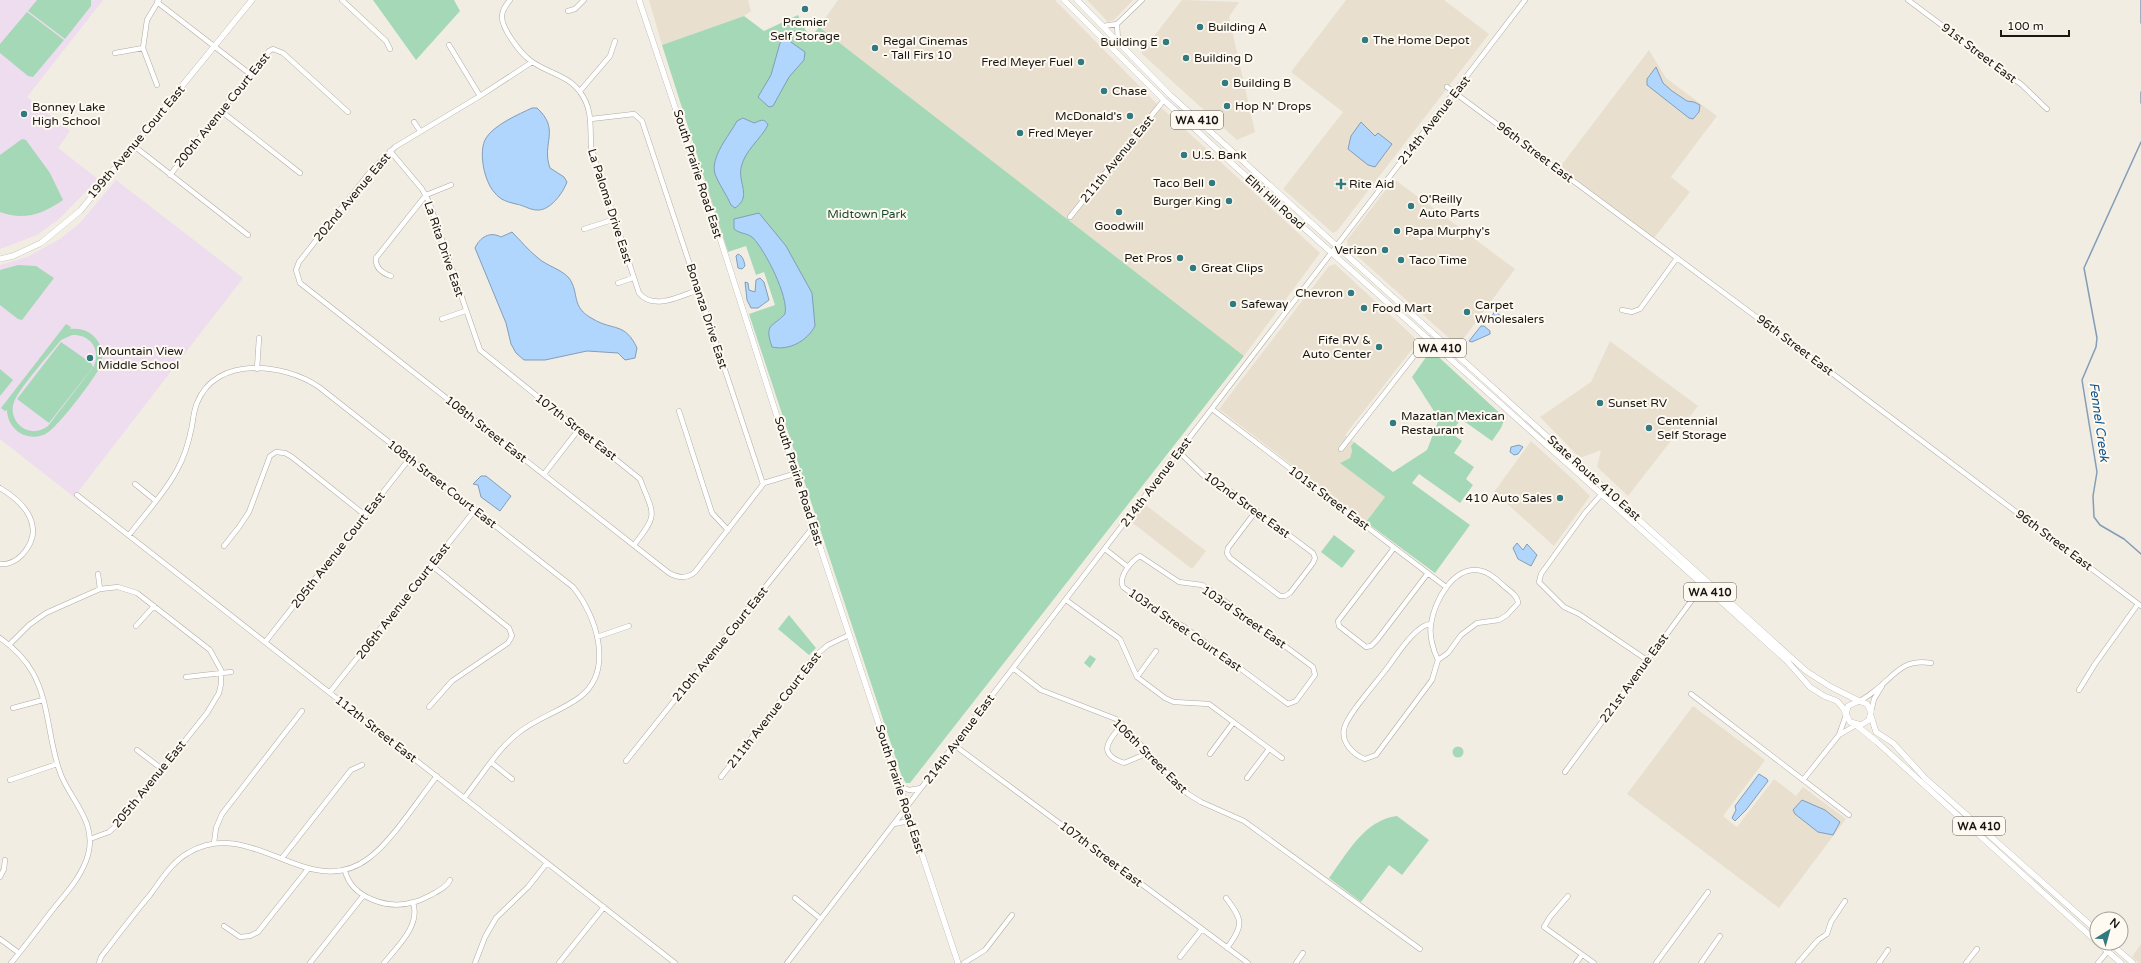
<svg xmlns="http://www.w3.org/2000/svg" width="2141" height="963" viewBox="0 0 2141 963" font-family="'Varela Round',sans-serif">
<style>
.built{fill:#e8dfcf}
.education{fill:#ede}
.green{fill:#a4d8b7;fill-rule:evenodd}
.water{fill:#b0d6fd;stroke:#839db7}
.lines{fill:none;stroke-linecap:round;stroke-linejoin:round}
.stream{stroke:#839db7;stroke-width:1.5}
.minor-casing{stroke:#b0aba2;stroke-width:5.5}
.major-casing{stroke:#b0aba2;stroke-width:6}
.minor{stroke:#fff;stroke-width:4.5}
.major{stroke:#fff;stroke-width:5.5}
.poi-dot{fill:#317a7f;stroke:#fffaf1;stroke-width:1.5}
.labels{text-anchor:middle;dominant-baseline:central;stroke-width:4;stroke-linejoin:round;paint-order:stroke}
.shield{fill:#fffaf1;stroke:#5e5b56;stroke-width:1}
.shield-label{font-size:11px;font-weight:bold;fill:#191714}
.poi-label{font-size:12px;fill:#191714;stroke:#fffaf1;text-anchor:start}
.street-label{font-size:12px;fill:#191714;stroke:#fffaf1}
.park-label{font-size:12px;fill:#194a30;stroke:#fffaf1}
.water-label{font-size:13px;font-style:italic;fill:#0f538d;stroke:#fffaf1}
</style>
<rect width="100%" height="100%" fill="#f2ede3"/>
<path class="built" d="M649,0H748L751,11L744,16L662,45Z
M838,0H1055L1154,101L1320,253L1244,356L819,27Z
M1087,0H1133L1114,20L1108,22Z
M1182,0L1239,2L1229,17L1255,132L1237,140L1141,53Z
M1346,0H1444L1489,34L1337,231L1333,233L1283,189L1343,112L1291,72Z
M1649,50L1666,78L1717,116L1671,177L1690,192L1654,238L1560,167Z
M1394,179L1515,269L1458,346L1348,248L1347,240Z
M1335,264L1415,338L1417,343L1345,435L1354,442L1351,446L1352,451L1350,458L1341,463L1385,497L1366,522L1219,409L1329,266Z
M1610,341L1698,406L1628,496L1597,467L1601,450L1580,458L1540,417L1591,382Z
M1531,441L1577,483L1590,496L1554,546L1494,492Z
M1143,503L1206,551L1192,569L1130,521Z
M1693,706L1765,760L1723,816L1733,824L1737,827L1774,779L1796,796L1803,787L1846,819L1779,908L1627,794Z
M2141,944V963H2139L2132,957Z"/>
<path class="education" d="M0,0H103L27,97L70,131L58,148L98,179L59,219L37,235L0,249Z
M116,180L243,278L74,497L0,439V265L27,257L60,239L80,223Z"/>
<path class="green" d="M37,0H91V6L65,39L28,11Z
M373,0H454L460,11L416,60Z
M27,12L64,40L33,77L28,76L0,53V44Z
M798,15L806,31L812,36L819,27L1244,356L910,783H906L902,777L749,314L775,305L764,272L756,275L746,246L728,252L662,45L744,16L764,31Z
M22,139L26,140L50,173L63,200C43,214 24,221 0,212V155Z
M18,265L36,266L54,278L22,320L18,319L0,305V270Z
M66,324L71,327L70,329C91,326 107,344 101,365C96,377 58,427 47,433C39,438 29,438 20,433C12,428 7,419 7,410L5,411L1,408ZM72,335C90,334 101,349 94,366L48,426C41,431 33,433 25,429C15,424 10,412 14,402C19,388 50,354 61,340Z
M61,342L91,363L93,367L49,423L17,399Z
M1431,350L1505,418L1501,428L1492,441L1461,419L1451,433L1462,441L1454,453L1474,467L1466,479L1473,485L1460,503L1419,474L1412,483L1470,525L1435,573L1366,522L1385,497L1340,463L1350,458L1352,451L1351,446L1354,442L1393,472L1427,450L1439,419L1412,377Z
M0,369L13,380L0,396Z
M1334,535L1355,551L1342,568L1321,552Z
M789,615L816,648L809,655L778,629Z
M1090,655L1096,659L1090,668L1084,663Z
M1452.5 752a5.5 5.5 0 1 1 11 0a5.5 5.5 0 1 1-11 0Z
M1397,816L1429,840L1402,875L1389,865L1361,902L1329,878C1347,854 1364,820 1397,816Z"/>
<path class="water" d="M783,40H788L805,52L804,60L789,77L773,106L769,107L758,97L771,75L780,43Z
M1656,67L1663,83L1672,91L1687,101L1694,102L1700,105L1699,112L1693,119L1689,118L1647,85V79Z
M532,108H537C561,130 541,143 550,168L564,177L567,182C563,193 550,211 537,210C530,210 523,205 516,204C508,202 500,200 495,193C484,182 478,151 486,138C494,125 519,114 532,108Z
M743,118L754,123C760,121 764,117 768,125C761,139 744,151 741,168C738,183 752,197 735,208L731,205C727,195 719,185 715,174C710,157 729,136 737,121Z
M1361,122L1375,136L1378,133L1392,144L1375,167L1368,165L1348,149L1351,136Z
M759,213L786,246L812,293L815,326C807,341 789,351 772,347C764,323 772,328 785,314C789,297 765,250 753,238C748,233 740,234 734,229V219Z
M512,232C521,241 528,250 538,258C547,266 561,269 569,278C580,293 570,307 593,319C613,331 625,322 637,348L635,358L625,360L618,353L587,351L545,360H524L516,353L511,344L506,323L475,248C480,237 490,231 501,237Z
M738,254C743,256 744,261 745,266L742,269L738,268L736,256Z
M760,278L764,282L769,300L758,308H751L747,300L745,282L748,283L749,290L755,292L756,280Z
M1495,311L1503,318L1500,322L1492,316Z
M1481,326H1484L1490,331V334L1472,342L1469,341Z
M1519,445L1523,447L1518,454L1514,455L1510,452L1511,447Z
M481,476H486L511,496L500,511L481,497L478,485L473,484Z
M1517,543L1523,550L1527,544L1537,555L1531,566L1518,559L1513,548Z
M1759,774L1767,779L1768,781L1746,810L1735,821L1732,818L1736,810L1735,806Z
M1802,800L1825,810L1840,822L1833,835L1818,832L1795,814L1793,810Z"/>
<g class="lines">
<path class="stream" d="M2141,0V23
M2141,92V103
M2141,142L2084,268L2097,338L2096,347L2082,380L2097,472L2093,496L2094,517L2100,525L2124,539L2141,554"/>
<defs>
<path id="minor" d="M342,0L386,41L390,49
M510,0C506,5 502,10 502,16C501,28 521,54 531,61C547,73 568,75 580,92C593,109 590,127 591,147L639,293C654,311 680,296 698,290
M1908,0L2022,85L2047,109
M157,2L250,74
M568,11L575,9L584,0
M1117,24L1142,0
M1103,26L1117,24L1118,41
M449,45L480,96
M115,53L143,48
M532,62L480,96L395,147L370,172L299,262L296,270L300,283L669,573C678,578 687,579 695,572L764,483L797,473
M157,85L143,48L147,20L159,0
M1447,87L1833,374L2141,606
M580,91L610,56L615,41
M221,111L300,173
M591,119L634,114L642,121L763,484
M414,122L420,131
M134,146L248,235
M390,151L422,189L429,202L480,350L640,479C654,516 659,513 634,545
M170,175L269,51L273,49L283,53L348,112
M1070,217L1164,100
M584,229L615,219
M391,276C382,273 375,268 376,258L426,195L451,185
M618,283L633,278
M1622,310L1632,312L1640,309L1677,258
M442,319L465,311
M257,369L259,338
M1212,409L1446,587
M679,411L712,513L728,530
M1341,449L1428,338
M1179,452L1205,477L1230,491L1313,553L1315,558L1313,563L1290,593L1285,596H1280L1230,558L1227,553L1228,548L1256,511
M544,474L579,429
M135,484L156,501
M0,488C25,503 47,528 22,555C16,561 9,565 0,564
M1606,489L1585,513L1541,574L1539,582L1564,607L1579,614L1647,660
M77,495L675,963
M129,535C145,514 165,493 177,470C185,456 189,441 192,426C193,419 194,410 197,403C216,355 284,363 319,387L573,587C596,615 615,670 580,697C560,712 536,718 517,734C496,751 481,777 464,798
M224,546L239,527L249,512L270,456L276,452L285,453L292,457L365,515
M1394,548L1338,621L1339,626L1366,647L1371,646L1377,640L1428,573
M1105,549L1128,567
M1140,556L1179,582L1202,585L1207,588L1313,667L1315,675L1296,701L1288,704L1183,626L1166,618L1123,587C1118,577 1131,561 1140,556Z
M98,574L100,589
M1066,600L1120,639L1137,677L1165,698L1174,702L1209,704L1282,758
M1431,624C1417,624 1398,653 1390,664C1380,679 1347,714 1344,729C1341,743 1354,755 1365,759L1376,755L1432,680L1438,660L1448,653L1461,635L1477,623L1499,620L1507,615L1518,603C1518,596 1510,591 1505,587C1498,581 1491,573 1482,571C1454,564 1434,601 1431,624C1429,635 1433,650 1438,660
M136,626L154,606
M597,637L629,626
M0,638C13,647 25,659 33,673C50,704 48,742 61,775C72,802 97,822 88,855C82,876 67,892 54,908C40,926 26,945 11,963
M266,641L410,458
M9,645L29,625L46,613L100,589L118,587L137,593L210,650L221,670V684L219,693L207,713L120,822L109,832L90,839
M1013,668L1041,690L1116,719L1188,794L1201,802L1244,821L1420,949
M186,677L231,672
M1137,677L1156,651
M2079,690L2095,664L2138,604
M330,692L475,510
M1691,694L1849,815
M1860,701C1864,698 1869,696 1873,692C1894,677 1901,658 1931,663
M429,707L452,681L508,643L512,636L509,628L431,565
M13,708L43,700
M1871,712L1874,699L1882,686
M1846,715L1839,735L1856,725
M1122,724C1110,740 1095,753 1124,763L1148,753
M954,745L1248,963
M137,750L162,769
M1210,754L1233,723
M626,761L814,526
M492,763L512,779
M1565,772L1703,585
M721,777L815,656L828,645L849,635
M1247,778L1269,749
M10,780L57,764
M1803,780L1839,735
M899,786L909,790L921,788
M894,824L904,822L912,824
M214,843L216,828L222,814L302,711
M282,858L351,770L362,765
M345,871C352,898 388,910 414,902C420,901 426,897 431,895C438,891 447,887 450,880
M0,877L4,869L5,860
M1568,896L1550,917L1544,927L1594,963
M795,898L821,919
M1226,898C1243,920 1244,925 1227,948
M224,926L240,937L250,936L258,932L308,869
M0,939L19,953
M1180,957L1202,929
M99,963L101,957C117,936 133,915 150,895C161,880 172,862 188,853C252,814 309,904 369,858C392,841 418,800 437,776
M310,963L363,896
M384,963C397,947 421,925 413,903
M475,963L485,937L496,918L528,887L547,863
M559,963L604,907
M787,963L1525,0
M964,963L985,950L1012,915
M1296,963L1303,953
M1576,963L1582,955
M1656,963L1708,892
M1701,963L1720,936
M1798,963L1818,940L1827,934L1831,922L1845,901
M1879,963L1888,950
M1966,963L1977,949
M2098,963L2113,945"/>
<path id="major" d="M639,0L688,146L704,188L782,432L958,963
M1064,0L1164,100L1238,169L1703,585L1787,661L1810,687L1824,696L1837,701L1843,708L1850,722L1861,725L1869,720L1871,712L1867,704L1859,701L1848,706L1846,715
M1077,0L1170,95L1806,671L1831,687L1859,701
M0,259L13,256L41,243L80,211L252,0
M1871,716L1876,732L1893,743L1925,778L2097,931
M1856,725L1877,742L2097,942
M2098,943L2121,963
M2110,943L2133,963"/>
</defs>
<use href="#minor" class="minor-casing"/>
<use href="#major" class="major-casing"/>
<use href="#minor" class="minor"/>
<use href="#major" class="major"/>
</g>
<g class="poi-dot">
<circle cx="805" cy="9" r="4"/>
<circle cx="1200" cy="27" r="4"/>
<circle cx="1365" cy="40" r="4"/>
<circle cx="1166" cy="42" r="4"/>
<circle cx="875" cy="48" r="4"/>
<circle cx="1186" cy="58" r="4"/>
<circle cx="1081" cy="62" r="4"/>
<circle cx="1225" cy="83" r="4"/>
<circle cx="1104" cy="91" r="4"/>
<circle cx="1227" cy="106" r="4"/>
<circle cx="24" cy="114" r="4"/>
<circle cx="1130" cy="116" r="4"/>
<circle cx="1020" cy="133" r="4"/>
<circle cx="1184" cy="155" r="4"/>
<circle cx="1212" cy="183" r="4"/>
<path d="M1339 178h4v4h4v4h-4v4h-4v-4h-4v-4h4z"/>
<circle cx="1229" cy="201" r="4"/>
<circle cx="1411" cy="206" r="4"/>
<circle cx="1119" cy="212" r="4"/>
<circle cx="1397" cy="231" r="4"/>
<circle cx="1385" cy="250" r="4"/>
<circle cx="1180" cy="258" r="4"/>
<circle cx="1401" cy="260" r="4"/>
<circle cx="1193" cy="268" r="4"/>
<circle cx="1351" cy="293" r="4"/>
<circle cx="1233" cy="304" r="4"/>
<circle cx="1364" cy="308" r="4"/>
<circle cx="1467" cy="312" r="4"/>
<circle cx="1379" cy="347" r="4"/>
<circle cx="90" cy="358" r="4"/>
<circle cx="1600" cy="403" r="4"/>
<circle cx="1393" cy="423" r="4"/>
<circle cx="1649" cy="428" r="4"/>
<circle cx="1560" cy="498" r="4"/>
</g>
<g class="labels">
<g class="shield">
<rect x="1171" y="111" width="52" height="18" rx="3"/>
<rect x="1414" y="339" width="52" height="18" rx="3"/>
<rect x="1684" y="583" width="52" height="18" rx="3"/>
<rect x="1953" y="817" width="52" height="18" rx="3"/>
</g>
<g class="shield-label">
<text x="1197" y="120">WA 410</text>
<text x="1440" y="348">WA 410</text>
<text x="1710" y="592">WA 410</text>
<text x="1979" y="826">WA 410</text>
</g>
<g class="poi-label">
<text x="805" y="22" text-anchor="middle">Premier<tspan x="805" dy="14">Self Storage</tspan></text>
<text x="1208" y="27">Building A</text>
<text x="1373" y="40">The Home Depot</text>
<text x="883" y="41">Regal Cinemas<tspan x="883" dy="14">- Tall Firs 10</tspan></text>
<text x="1158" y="42" text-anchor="end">Building E</text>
<text x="1194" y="58">Building D</text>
<text x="1073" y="62" text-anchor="end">Fred Meyer Fuel</text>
<text x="1233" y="83">Building B</text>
<text x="1112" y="91">Chase</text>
<text x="1235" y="106">Hop N' Drops</text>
<text x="32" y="107">Bonney Lake<tspan x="32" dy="14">High School</tspan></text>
<text x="1122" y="116" text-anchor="end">McDonald's</text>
<text x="1028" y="133">Fred Meyer</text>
<text x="1192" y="155">U.S. Bank</text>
<text x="1204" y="183" text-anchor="end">Taco Bell</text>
<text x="1349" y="184">Rite Aid</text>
<text x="1419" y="199">O'Reilly<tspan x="1419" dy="14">Auto Parts</tspan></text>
<text x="1221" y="201" text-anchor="end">Burger King</text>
<text x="1119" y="226" text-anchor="middle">Goodwill</text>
<text x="1405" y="231">Papa Murphy's</text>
<text x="1377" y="250" text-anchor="end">Verizon</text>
<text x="1172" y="258" text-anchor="end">Pet Pros</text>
<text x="1409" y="260">Taco Time</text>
<text x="1201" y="268">Great Clips</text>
<text x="1343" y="293" text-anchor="end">Chevron</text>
<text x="1241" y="304">Safeway</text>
<text x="1475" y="305">Carpet<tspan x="1475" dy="14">Wholesalers</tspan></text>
<text x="1372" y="308">Food Mart</text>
<text x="1371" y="340" text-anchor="end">Fife RV &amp;<tspan x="1371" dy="14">Auto Center</tspan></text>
<text x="98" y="351">Mountain View<tspan x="98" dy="14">Middle School</tspan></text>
<text x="1608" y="403">Sunset RV</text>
<text x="1401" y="416">Mazatlan Mexican<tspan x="1401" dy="14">Restaurant</tspan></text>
<text x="1657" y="421">Centennial<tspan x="1657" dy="14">Self Storage</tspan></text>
<text x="1552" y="498" text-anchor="end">410 Auto Sales</text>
</g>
<g class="street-label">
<text transform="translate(1979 53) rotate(37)">91st Street East</text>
<text transform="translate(222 110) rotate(-51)">200th Avenue Court East</text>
<text transform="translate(1434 120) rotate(-52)">214th Avenue East</text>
<text transform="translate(136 142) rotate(-50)">199th Avenue Court East</text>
<text transform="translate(1535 152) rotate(37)">96th Street East</text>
<text transform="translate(1117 159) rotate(-51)">211th Avenue East</text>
<text transform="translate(698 174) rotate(72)">South Prairie Road East</text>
<text transform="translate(352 197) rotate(-50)">202nd Avenue East</text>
<text transform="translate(1275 202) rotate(42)">Elhi Hill Road</text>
<text transform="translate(610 206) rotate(72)">La Paloma Drive East</text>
<text transform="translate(444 249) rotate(71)">La Rita Drive East</text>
<text transform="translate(707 316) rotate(72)">Bonanza Drive East</text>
<text transform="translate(1795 345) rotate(37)">96th Street East</text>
<text transform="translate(576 427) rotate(38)">107th Street East</text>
<text transform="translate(486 429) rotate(38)">108th Street East</text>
<text transform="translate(1594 478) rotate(42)">State Route 410 East</text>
<text transform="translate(799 481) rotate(72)">South Prairie Road East</text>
<text transform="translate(1156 482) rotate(-53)">214th Avenue East</text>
<text transform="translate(442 484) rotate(38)">108th Street Court East</text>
<text transform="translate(1329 498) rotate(37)">101st Street East</text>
<text transform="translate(1247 505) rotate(36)">102nd Street East</text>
<text transform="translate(2054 540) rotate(37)">96th Street East</text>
<text transform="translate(338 550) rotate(-52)">205th Avenue Court East</text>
<text transform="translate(403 601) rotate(-52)">206th Avenue Court East</text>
<text transform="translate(1244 617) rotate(35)">103rd Street East</text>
<text transform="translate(1185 630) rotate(35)">103rd Street Court East</text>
<text transform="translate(720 644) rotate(-51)">210th Avenue Court East</text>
<text transform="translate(1634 678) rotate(-54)">221st Avenue East</text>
<text transform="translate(774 710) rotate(-52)">211th Avenue Court East</text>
<text transform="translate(376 729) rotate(38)">112th Street East</text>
<text transform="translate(959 739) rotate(-53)">214th Avenue East</text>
<text transform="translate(1150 756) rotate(45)">106th Street East</text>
<text transform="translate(149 784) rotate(-51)">205th Avenue East</text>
<text transform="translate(900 789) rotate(72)">South Prairie Road East</text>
<text transform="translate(1101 854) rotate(37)">107th Street East</text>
</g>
<g class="park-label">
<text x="867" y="214">Midtown Park</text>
</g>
<g class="water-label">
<text transform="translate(2099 422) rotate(82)">Fennel Creek</text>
</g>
</g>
<g transform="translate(2109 931) rotate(37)"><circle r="19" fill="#fffaf1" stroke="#a39f99"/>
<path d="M0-3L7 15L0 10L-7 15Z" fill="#317a7f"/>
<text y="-6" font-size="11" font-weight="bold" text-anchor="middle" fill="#191714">N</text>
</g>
<path d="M2001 30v6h68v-6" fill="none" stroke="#191714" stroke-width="2"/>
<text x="2007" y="30" font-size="12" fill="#191714" stroke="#fffaf1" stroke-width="3" paint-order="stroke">100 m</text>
</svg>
